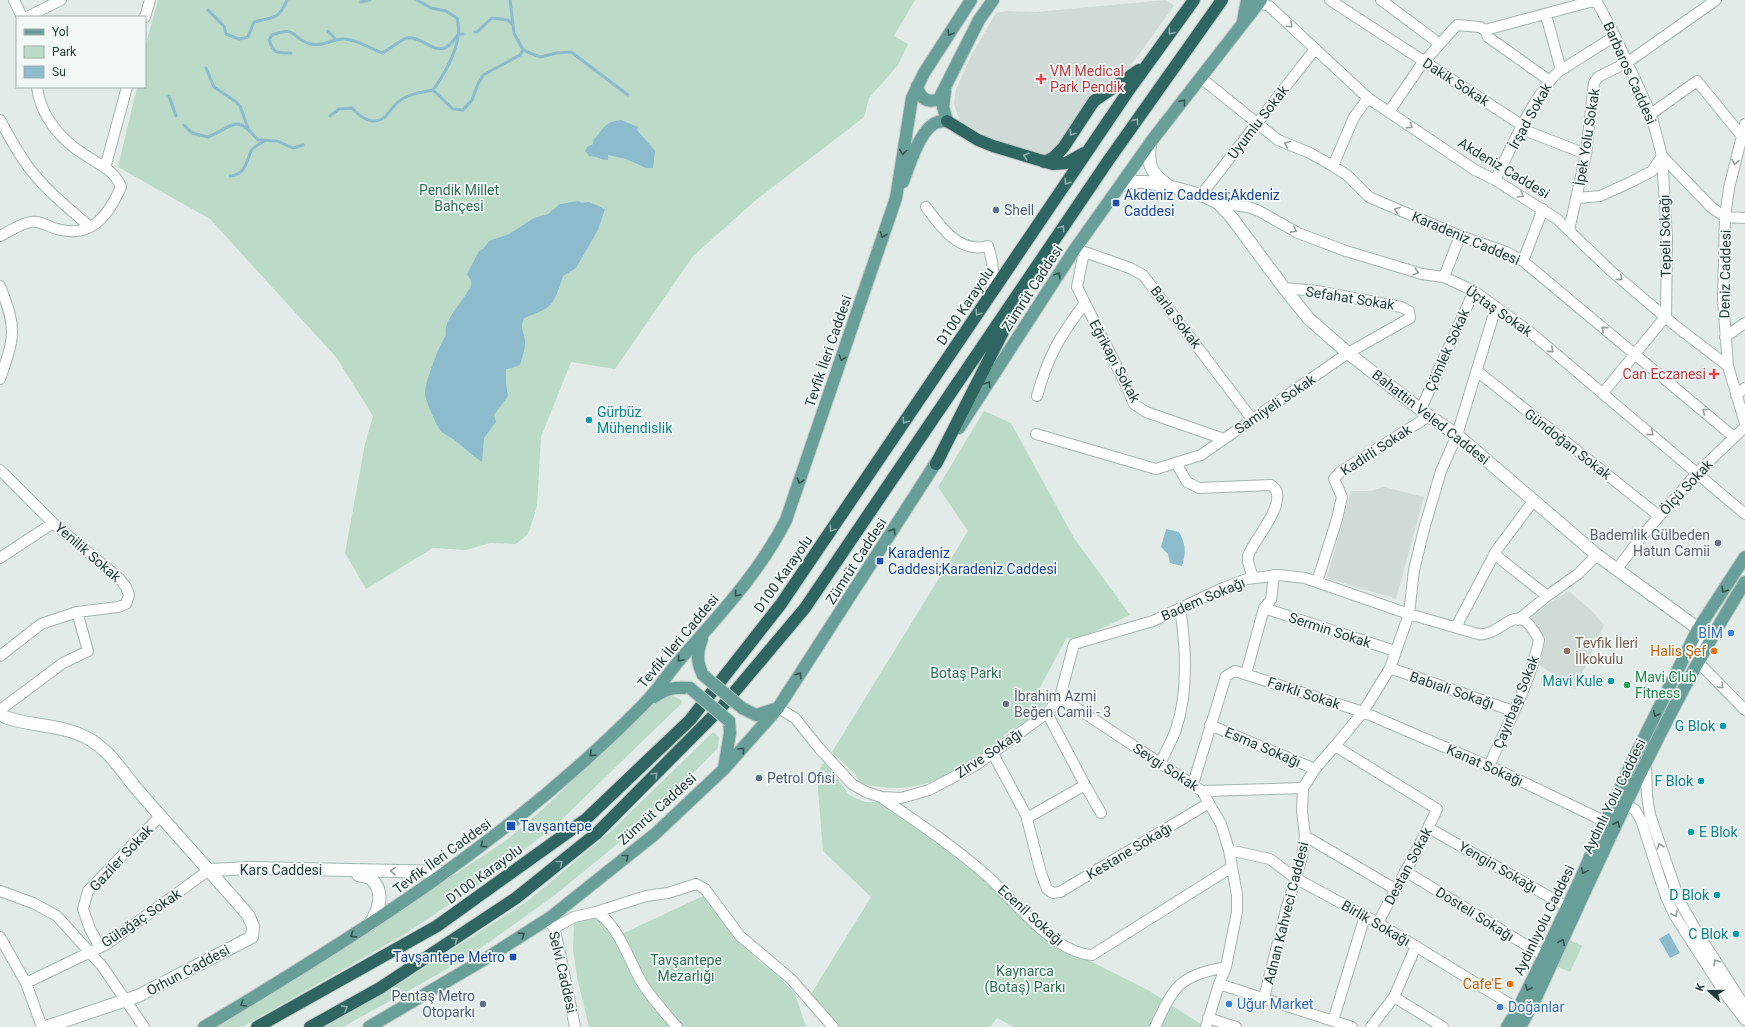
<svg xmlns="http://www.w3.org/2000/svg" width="1745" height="1027" viewBox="0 0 1745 1027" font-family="Roboto,sans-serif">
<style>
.built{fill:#d0dbd7}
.green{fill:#bbdbc8}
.water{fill:#8cbbce}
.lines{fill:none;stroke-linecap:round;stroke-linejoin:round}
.stream{stroke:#8cbbce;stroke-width:3}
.street-casing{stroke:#a5b3b0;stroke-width:12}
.secondary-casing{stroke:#a1b6b2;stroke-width:14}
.primary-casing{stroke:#c1c8c7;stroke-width:14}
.highway-casing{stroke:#c1c8c7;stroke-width:14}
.street{stroke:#fff;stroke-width:10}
.secondary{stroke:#fff;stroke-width:12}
.primary{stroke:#689f98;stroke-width:12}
.highway{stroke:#306662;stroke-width:12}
.primary-bridge-casing{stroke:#c1c8c7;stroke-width:14;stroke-linecap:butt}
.primary-bridge{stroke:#689f98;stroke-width:12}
.oneway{stroke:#919d9c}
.oneway2{stroke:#91afac}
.oneway3{stroke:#345450}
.health-dot{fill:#e0444e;stroke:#f2f8f6;stroke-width:1.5}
.transit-dot{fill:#1a4fb4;stroke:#f2f8f6;stroke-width:1.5}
.service-dot{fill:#5c6f8a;stroke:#f2f8f6;stroke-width:1.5}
.culture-dot{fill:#0f9aa8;stroke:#f2f8f6;stroke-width:1.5}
.worship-dot{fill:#6b7280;stroke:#f2f8f6;stroke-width:1.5}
.shop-dot{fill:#3f7fe0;stroke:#f2f8f6;stroke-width:1.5}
.education-dot{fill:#8d6e63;stroke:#f2f8f6;stroke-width:1.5}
.food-dot{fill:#e8710a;stroke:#f2f8f6;stroke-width:1.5}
.leisure-dot{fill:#2e9e5b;stroke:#f2f8f6;stroke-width:1.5}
.labels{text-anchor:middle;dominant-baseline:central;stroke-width:3.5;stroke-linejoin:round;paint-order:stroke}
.health-label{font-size:14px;fill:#be3a42;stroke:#f2f8f6;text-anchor:start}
.street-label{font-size:14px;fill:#233b38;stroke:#f2f8f6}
.park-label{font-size:14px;fill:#2f7051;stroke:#f2f8f6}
.transit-label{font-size:14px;fill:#164399;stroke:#f2f8f6;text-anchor:start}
.service-label{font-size:14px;fill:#4e5e75;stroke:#f2f8f6;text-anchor:start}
.culture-label{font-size:14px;fill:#0d838f;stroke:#f2f8f6;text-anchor:end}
.worship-label{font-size:14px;fill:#5b616d;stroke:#f2f8f6;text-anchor:end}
.shop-label{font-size:14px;fill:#366cbe;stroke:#f2f8f6;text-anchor:start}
.education-label{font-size:14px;fill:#785e54;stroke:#f2f8f6;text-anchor:start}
.food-label{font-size:14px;fill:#c56008;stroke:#f2f8f6;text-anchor:end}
.leisure-label{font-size:14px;fill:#27864d;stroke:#f2f8f6;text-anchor:start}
</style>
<rect width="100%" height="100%" fill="#e2ebe8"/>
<path class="built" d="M1166,0L1174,6L1123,76L1103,98L1071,149L1063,158H1058L996,141L962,122L959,119L954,104L956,89L972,54L996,13L1006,11L1036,12Z
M1384,487L1424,497L1396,599L1327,578L1351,491H1370Z
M1569,591L1594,613L1604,625L1575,689L1538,664L1546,639L1531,619L1534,613Z"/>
<path class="green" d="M158,0H915L894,36L908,44L898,65L869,98L864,117L756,200L693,256L615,369L571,362L541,437L537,506L530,529L527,535L516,544L490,543L466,550L433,548L366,589L345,553L365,444L373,416L336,357L210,219L118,167L137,87H145V47Z
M984,411L1011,423L1074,538L1130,615L1074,641L1067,637L1036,695L1046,703C1040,709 1035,715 1028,720C1021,725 1012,730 1005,735C998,741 991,747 984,753C947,782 907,796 860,783L856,775L832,752L968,531L938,487Z
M670,694L681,700L682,703L555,826L477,886L405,934L242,1027H217L391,917L508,839L543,809L655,701Z
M713,732L719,737L718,748L649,818L555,895L467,958L343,1027H323L397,985L529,900L611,831Z
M825,763L827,764L849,795L865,802H882L958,857L985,879L1056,944L1148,990L1205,1027H1014L997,1018L990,1027H839L811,994L871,897L823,851L817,777L822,764Z
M703,896L756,959L779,977L795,994L806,1027H589L577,977L573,950L574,920L593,918L624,933Z
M1568,939L1582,946L1570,972L1556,966Z"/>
<path class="water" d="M621,120L638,127L637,130L655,151L653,168H646L626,159L608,155V160C601,160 596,156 589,156L585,151L587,147L593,144L594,138L595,139C604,127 605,122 621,120Z
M578,201L582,203L589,202L605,209L598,230L576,268L563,276C553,306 554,307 524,318C519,330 525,332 525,343C525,350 522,358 520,365L512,368L506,369V383L508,396L494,415L496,422L484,438L482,462C471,455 463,446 453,439C449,436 443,434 440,430C436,424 425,400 425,393C426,379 439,346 446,335C443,320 461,304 468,291C470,289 472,286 471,282C471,280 469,277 467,274L479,251L483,249L489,241L509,234L534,218L548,214L560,204Z
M1166,529L1179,532C1186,544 1186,553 1182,566L1170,563L1168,554L1161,547Z
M1669,933L1680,953L1670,958L1659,939Z"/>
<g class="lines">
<path class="stream" d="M510,0L513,24
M361,2L370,0
M208,10L224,26L226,34L239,39L248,37L254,22C273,17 279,20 287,0
M328,31L335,39
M475,32H477L492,18L508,20L513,25L514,33L523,50L540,57L557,53L571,52L628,95
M291,53C277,53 274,54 269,40L272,35C299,25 290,39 311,44C323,47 334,38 345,39C359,40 370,49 383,53C389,49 402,39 407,38C421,35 435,56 448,46C452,43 455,38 459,34H463
M206,68L214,87L235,101L240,106L248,128
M433,90L453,109L463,110L472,100L478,84L483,75L520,55L523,50
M169,96L176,116
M330,116L339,109L352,108C361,118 374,127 386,116C390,111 394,106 398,102C408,94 421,92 433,90C446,72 464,41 457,18L446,11L431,8L417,0
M184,125L192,133L208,137C235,126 235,113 258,140L277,141L293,148L303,145
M230,176C245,175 246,163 251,151C253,147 260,144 264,141"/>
<defs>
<path id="street" d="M14,0L22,17
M1330,0L1523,126L1529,132L1586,154
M1381,0L1440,44
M1596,0L1615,36L1651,114L1662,156L1711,207L1725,217L1745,218
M1259,3L1269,6L1368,98L1475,170L1495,180L1557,219L1611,271L1677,327L1728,366
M1546,15L1561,70
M27,17L61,0
M145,17L150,0
M1485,30L1488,37L1550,81
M1201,78L1278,140L1310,153L1333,166L1347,175L1369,197L1460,236L1506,252L1523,261L1734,437
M1389,112L1421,65L1457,25L1480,27L1485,30L1597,0
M1651,114L1697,81L1741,135L1745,137
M0,120C10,138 20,158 34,174C50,194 71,210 90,227
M1745,124L1729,188L1725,217L1723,300L1728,366L1745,423
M1333,166L1354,117L1368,98
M105,168L127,87
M1495,180C1511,149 1534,95 1558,72L1615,36
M1201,195L1315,49
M1577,198L1600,196L1629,183L1652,171L1662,156
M1218,203L1248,207L1259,211L1298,233L1346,251L1422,274L1444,277L1474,291L1530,332L1745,514
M926,207C941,227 959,254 988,246C994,265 994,274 991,293
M1569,230L1586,154L1594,83L1598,77L1628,62L1716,0
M0,236C9,232 21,223 31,222C39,220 49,227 57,229C91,239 108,216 121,187C115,171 99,164 85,155C62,141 40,116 37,87
M1079,250L1130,268L1143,275L1252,419
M1084,252L1077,287L1125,383L1134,404L1146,412L1224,439
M1523,261L1543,209
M1444,277L1460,236
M0,286C17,329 15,336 0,379
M1725,337L1745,323
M1477,371L1659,516
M1603,393L1666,316L1667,238L1662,156
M1736,395L1745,388
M1037,396C1048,356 1060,336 1085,303
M1421,409L1474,291
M1036,434L1156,469L1201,455L1348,353L1410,318L1409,311L1401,307L1317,291L1284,288
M1176,463L1187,482L1199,488L1271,485L1276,490C1284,508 1254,539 1248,556V562L1253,578
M0,470L53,523L119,578L126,587L129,595L126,604L118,607L77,612L41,624L0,656
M1494,554L1547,596
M0,558L53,523
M1617,569L1642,536L1697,473L1745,427
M1317,582L1337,519L1342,497L1334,479L1340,472L1429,416
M1264,608L1395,651
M1518,620L1547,596L1578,574L1597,555
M1456,627L1496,551L1534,500
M1698,629V662L1745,710
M1390,668L1513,711
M1246,674L1264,608L1271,600L1274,575
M1060,697L1202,791L1221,824L1229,850L1237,895V912L1226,967L1219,984L1206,1027
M778,708L795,718L819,748L852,784L866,792L881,797L901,798L929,790L976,765L1047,713L1060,697L1074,644L1153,621L1223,588L1247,579L1279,575L1305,578L1409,614L1478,634C1504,637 1516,594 1539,640C1530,684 1507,725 1489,766
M0,710L63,663L88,651L77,612
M1210,725L1315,769
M1335,746L1437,809C1420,848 1397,885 1378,923
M992,752L1026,815L1041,873L1047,889L1053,893L1060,892L1209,803
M1161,762C1165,752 1173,739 1176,729C1189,691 1186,647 1180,608
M1646,763L1647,796L1650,815L1680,902L1697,932L1745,1007
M1193,784L1226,676L1235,671L1363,712L1498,770L1606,822
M1085,785L1101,813
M1202,791L1303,788
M882,798C917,822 953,846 985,874C1014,899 1051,952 1092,955L1232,867
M1626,804L1635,810L1641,820L1666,897L1675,916L1726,995L1745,1020
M1027,818L1085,785L1047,713
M1429,828L1567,907
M1305,836L1395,889
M1229,850L1270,859L1295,878L1378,923L1518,1009
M1405,871L1544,956
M0,891L33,903L57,916L102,966L144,1027
M596,912L646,896L668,893L696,884L705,889L740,936L791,979L833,1027
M551,924L554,928L558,944L575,1027
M554,928L574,917L596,912C619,924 630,965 644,986C654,1001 666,1014 677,1027
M0,937L26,983L42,1027
M100,947L90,929L83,909L88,891L161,815
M26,983L107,944L209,870
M1219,984L1352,1027
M1394,997L1443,1027
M1264,998L1286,910L1302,857L1305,836L1302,811L1303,788L1315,769L1335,746L1363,712L1390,668L1409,614L1414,570L1424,529L1441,471L1457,435L1496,307
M1208,1018L1236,1027
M1333,1021L1365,916
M1155,1027C1161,1015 1167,999 1176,989C1187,975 1210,970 1226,967
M1371,1027L1394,997L1416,946"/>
<path id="secondary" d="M1150,143C1148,164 1149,171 1166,184
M1119,187L1130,182H1146L1168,186L1204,196L1218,203L1232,218L1284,288L1309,319L1348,353L1429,416L1457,435L1597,555L1711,638
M5,717C32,727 63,724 89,739C110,751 120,769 135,787C172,830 211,872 248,915L253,926L252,937L138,996L46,1027
M209,870L250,868L446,872
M358,875L370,878C386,891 379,910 369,925"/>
<path id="primary" d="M1243,21L1247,0
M917,86C920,98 927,104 939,99L979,20L993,0
M903,182C909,166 918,136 932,125C936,122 941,121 947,121L943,107L945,91
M959,428L1075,249L1153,139L1261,0
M702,639C697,652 696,661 703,675
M654,697C668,688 673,687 690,688
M742,708L756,715L778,708
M724,768L730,733L729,721
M204,1027C362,933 513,837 643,705C658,690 670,670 685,654C722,612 761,570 786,520L896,198L912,98L924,73L971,0
M369,1027L490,956L551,917L655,834L724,769L778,708L941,455
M1507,1027L1518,1009L1544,956L1580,880L1632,762L1698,629L1745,557
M1520,1027L1534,1002C1600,860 1662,715 1745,582"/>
<path id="highway" d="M947,121L978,140L993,146L1053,164L1066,163L1084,153
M1044,162L1053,158L1063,148L1094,101L1139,70
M936,464L1014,310
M257,1027L437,926L585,820L690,720L781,604L1129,90L1194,0
M310,1027L380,988L516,898L597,833L720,709L805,608L1108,161L1222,0"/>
</defs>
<use href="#street" class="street-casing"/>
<use href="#secondary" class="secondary-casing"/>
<use href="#primary" class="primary-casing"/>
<use href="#highway" class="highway-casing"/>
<use href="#street" class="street"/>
<use href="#secondary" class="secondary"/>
<use href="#primary" class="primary"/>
<use href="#highway" class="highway"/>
<defs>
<path id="primary-bridge" d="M703,675L742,708
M690,688L729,721"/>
</defs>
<use href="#primary-bridge" class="primary-bridge-casing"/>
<use href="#primary-bridge" class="primary-bridge"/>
</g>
<defs><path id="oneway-chevron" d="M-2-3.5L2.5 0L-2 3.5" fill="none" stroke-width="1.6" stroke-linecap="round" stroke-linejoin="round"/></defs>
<g class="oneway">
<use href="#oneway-chevron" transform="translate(1290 25) rotate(43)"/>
<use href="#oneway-chevron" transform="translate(1410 126) rotate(34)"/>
<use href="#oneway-chevron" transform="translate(1287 144) rotate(-157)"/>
<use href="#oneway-chevron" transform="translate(1735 162) rotate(103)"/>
<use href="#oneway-chevron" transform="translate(1521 195) rotate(31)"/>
<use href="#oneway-chevron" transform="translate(1397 210) rotate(-159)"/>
<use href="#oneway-chevron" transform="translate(1294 230) rotate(29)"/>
<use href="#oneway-chevron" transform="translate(1416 272) rotate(16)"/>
<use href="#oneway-chevron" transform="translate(1620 278) rotate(40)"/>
<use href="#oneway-chevron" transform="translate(1604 329) rotate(-140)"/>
<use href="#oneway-chevron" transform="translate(1551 350) rotate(40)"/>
<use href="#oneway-chevron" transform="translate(1705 411) rotate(-141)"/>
<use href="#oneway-chevron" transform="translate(1651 433) rotate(41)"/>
<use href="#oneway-chevron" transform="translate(1721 686) rotate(45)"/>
<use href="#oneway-chevron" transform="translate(1660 846) rotate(-108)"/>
<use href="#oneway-chevron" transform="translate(393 871) rotate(-179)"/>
<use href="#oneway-chevron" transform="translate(1675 914) rotate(61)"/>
<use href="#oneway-chevron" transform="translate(1716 962) rotate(-123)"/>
</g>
<g class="oneway2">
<use href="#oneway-chevron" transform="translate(1171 32) rotate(126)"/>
<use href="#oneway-chevron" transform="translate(1136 121) rotate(-55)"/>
<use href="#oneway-chevron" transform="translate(1072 133) rotate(124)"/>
<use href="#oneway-chevron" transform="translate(1026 156) rotate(-163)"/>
<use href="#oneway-chevron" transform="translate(1067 182) rotate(124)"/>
<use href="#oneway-chevron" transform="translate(1062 228) rotate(-56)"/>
<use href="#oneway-chevron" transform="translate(978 313) rotate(124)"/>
<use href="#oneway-chevron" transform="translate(905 421) rotate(124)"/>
<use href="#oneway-chevron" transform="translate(832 529) rotate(124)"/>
<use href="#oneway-chevron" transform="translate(655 775) rotate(-45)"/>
<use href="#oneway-chevron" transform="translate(560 863) rotate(-39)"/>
<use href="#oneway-chevron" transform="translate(455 940) rotate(-33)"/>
<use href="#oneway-chevron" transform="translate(345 1008) rotate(-29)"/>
</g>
<g class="oneway3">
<use href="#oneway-chevron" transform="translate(950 33) rotate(122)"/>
<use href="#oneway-chevron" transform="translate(1183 102) rotate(-51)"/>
<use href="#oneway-chevron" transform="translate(903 152) rotate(98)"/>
<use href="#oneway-chevron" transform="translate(883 235) rotate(109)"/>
<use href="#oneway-chevron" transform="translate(1058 275) rotate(-57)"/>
<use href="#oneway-chevron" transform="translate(842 358) rotate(109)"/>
<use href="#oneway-chevron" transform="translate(988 384) rotate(-57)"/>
<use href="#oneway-chevron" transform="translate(800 481) rotate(108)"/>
<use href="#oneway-chevron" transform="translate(893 531) rotate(-58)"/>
<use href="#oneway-chevron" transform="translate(1724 590) rotate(123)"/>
<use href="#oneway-chevron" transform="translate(737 594) rotate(130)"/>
<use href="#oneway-chevron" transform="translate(680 659) rotate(131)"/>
<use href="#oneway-chevron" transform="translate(799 675) rotate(-56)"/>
<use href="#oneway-chevron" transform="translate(1656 714) rotate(116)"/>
<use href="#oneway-chevron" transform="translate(742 750) rotate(-47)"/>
<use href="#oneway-chevron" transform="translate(592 754) rotate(138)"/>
<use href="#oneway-chevron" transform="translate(1617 824) rotate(-65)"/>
<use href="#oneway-chevron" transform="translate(483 845) rotate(143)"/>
<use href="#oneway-chevron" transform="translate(626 857) rotate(-39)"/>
<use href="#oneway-chevron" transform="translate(1584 871) rotate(114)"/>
<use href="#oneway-chevron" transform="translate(353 935) rotate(147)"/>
<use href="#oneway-chevron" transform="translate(522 935) rotate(-33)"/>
<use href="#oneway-chevron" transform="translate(1562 942) rotate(-65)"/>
<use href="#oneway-chevron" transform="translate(1528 988) rotate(116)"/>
<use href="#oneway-chevron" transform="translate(243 1004) rotate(149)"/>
</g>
<g class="health-dot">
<path d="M1039 73h4v4h4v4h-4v4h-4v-4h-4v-4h4z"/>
<path d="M1712 368h4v4h4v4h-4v4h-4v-4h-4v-4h4z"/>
</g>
<g class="transit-dot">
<rect x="1112" y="199" width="8" height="8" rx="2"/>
<rect x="876" y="557" width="8" height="8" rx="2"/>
<rect x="506" y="821" width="10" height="10" rx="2"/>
<rect x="509" y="953" width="8" height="8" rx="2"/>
</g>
<g class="service-dot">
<circle cx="996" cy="210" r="4"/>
<circle cx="759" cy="778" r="4"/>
<circle cx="483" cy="1004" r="4"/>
</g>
<g class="culture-dot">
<circle cx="589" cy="420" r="4"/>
<circle cx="1611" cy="681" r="4"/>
<circle cx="1723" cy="726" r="4"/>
<circle cx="1701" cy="781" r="4"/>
<circle cx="1691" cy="832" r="4"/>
<circle cx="1717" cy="895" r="4"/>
<circle cx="1736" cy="934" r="4"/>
</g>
<g class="worship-dot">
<circle cx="1718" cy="543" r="4"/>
<circle cx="1006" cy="704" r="4"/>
</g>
<g class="shop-dot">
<circle cx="1731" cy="633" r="4"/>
<circle cx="1229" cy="1004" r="4"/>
<circle cx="1500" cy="1007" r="4"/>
</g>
<circle class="education-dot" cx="1567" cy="651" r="4"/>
<g class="food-dot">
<circle cx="1714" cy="651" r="4"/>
<circle cx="1510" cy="984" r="4"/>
</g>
<circle class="leisure-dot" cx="1627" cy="685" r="4"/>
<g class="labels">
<g class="health-label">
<text x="1050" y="71">VM Medical<tspan x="1050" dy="16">Park Pendik</tspan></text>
<text x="1706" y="374" text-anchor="end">Can Eczanesi</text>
</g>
<g class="street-label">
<text transform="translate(1630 73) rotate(66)">Barbaros Caddesi</text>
<text transform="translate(1456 82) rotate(33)">Dakik Sokak</text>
<text transform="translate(1530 116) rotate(-61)">İrşad Sokak</text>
<text transform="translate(1258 122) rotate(-52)">Uyumlu Sokak</text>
<text transform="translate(1587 137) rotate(-81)">İpek Yolu Sokak</text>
<text transform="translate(1504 168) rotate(31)">Akdeniz Caddesi</text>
<text transform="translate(1665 236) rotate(-91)">Tepeli Sokağı</text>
<text transform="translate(1466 238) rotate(23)">Karadeniz Caddesi</text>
<text transform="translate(1725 274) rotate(-89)">Deniz Caddesi</text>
<text transform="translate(1032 288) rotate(-57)">Zümrüt Caddesi</text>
<text transform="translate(1350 298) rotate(9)">Sefahat Sokak</text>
<text transform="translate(965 306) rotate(-56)">D100 Karayolu</text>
<text transform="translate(1499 311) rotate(35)">Üçtaş Sokak</text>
<text transform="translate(1176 317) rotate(53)">Barla Sokak</text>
<text transform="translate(1447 350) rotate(-66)">Çömlek Sokak</text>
<text transform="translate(828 351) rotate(-71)">Tevfik İleri Caddesi</text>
<text transform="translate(1115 361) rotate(62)">Eğrikapı Sokak</text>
<text transform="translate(1275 404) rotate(-34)">Samiyeli Sokak</text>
<text transform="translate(1431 417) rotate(38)">Bahattin Veled Caddesi</text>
<text transform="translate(1568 444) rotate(38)">Gündoğan Sokak</text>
<text transform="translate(1376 450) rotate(-33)">Kadirli Sokak</text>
<text transform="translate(1686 487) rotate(-47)">Ölçü Sokak</text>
<text transform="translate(88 552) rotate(41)">Yenilik Sokak</text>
<text transform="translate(856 561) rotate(-57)">Zümrüt Caddesi</text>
<text transform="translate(783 574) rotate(-55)">D100 Karayolu</text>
<text transform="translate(1203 599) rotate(-23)">Badem Sokağı</text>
<text transform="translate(1330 630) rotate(18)">Sermin Sokak</text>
<text transform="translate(678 641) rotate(-50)">Tevfik İleri Caddesi</text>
<text transform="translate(1452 690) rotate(19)">Babıali Sokağı</text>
<text transform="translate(1304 693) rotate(18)">Farklı Sokak</text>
<text transform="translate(1516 702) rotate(-68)">Çayırbaşı Sokak</text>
<text transform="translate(1263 747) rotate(23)">Esma Sokağı</text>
<text transform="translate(989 753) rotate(-34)">Zirve Sokağı</text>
<text transform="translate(1485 765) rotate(24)">Kanat Sokağı</text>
<text transform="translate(1166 767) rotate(33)">Sevgi Sokak</text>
<text transform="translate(1614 796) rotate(-64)">Aydınlı Yolu Caddesi</text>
<text transform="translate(657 809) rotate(-42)">Zümrüt Caddesi</text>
<text transform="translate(1129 851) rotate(-31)">Kestane Sokağı</text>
<text transform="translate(442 856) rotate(-36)">Tevfik İleri Caddesi</text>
<text transform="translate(121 858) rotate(-47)">Gaziler Sokak</text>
<text transform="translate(1408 866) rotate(-62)">Destan Sokak</text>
<text transform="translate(1498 867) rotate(30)">Yengin Sokağı</text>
<text x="281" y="870">Kars Caddesi</text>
<text transform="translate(484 874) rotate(-36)">D100 Karayolu</text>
<text transform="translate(1286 913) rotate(-76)">Adnan Kahveci Caddesi</text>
<text transform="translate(1475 914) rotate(32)">Dosteli Sokağı</text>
<text transform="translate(1031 915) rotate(42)">Ecenil Sokağı</text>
<text transform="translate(141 918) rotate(-34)">Gülağaç Sokak</text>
<text transform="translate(1544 920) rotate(-64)">Aydınlıyolu Caddesi</text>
<text transform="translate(1376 923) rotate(30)">Birlik Sokağı</text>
<text transform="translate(188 970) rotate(-28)">Orhun Caddesi</text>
<text transform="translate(563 972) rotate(77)">Selvi Caddesi</text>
</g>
<g class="park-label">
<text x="459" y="190">Pendik Millet<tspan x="459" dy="16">Bahçesi</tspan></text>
<text x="966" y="673">Botaş Parkı</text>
<text x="686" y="960">Tavşantepe<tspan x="686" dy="16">Mezarlığı</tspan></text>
<text x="1025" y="971">Kaynarca<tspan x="1025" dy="16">(Botaş) Parkı</tspan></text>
</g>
<g class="transit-label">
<text x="1124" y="195">Akdeniz Caddesi;Akdeni̇z<tspan x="1124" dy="16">Caddesi̇</tspan></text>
<text x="888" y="553">Karadeniz<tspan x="888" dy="16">Caddesi;Karadeni̇z Caddesi̇</tspan></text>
<text x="520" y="826">Tavşantepe</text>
<text x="505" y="957" text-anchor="end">Tavşantepe Metro</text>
</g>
<g class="service-label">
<text x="1004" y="210">Shell</text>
<text x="767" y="778">Petrol Ofisi</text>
<text x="475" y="996" text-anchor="end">Pentaş Metro<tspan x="475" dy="16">Otoparkı</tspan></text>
</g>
<g class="culture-label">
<text x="597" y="412" text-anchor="start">Gürbüz<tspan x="597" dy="16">Mühendislik</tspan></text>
<text x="1603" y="681">Mavi Kule</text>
<text x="1715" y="726">G Blok</text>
<text x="1693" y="781">F Blok</text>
<text x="1699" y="832" text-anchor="start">E Blok</text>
<text x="1709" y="895">D Blok</text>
<text x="1728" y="934">C Blok</text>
</g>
<g class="worship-label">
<text x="1710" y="535">Bademlik Gülbeden<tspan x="1710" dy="16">Hatun Camii</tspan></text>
<text x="1014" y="696" text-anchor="start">İbrahim Azmi<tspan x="1014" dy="16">Beğen Camii - 3</tspan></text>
</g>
<g class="shop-label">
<text x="1723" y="633" text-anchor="end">BİM</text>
<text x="1237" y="1004">Uğur Market</text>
<text x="1508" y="1007">Doğanlar</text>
</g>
<g class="education-label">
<text x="1575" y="643">Tevfik İleri<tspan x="1575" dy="16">İlkokulu</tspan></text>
</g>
<g class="food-label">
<text x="1706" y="651">Halis Şef</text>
<text x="1502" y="984">Cafe'E</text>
</g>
<g class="leisure-label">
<text x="1635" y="677">Mavi Club<tspan x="1635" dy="16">Fitness</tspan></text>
</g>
</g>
<rect x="16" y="16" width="130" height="72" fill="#f2f8f6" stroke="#9facaa"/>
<rect x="24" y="29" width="20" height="6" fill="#689f98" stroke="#9facaa"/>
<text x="52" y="36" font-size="12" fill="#233b38">Yol</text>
<rect x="24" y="46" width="20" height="12" fill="#bbdbc8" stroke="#9facaa"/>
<text x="52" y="56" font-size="12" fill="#233b38">Park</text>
<rect x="24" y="66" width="20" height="12" fill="#8cbbce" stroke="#9facaa"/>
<text x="52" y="76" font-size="12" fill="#233b38">Su</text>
<g transform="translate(1709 991) rotate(291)" stroke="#f2f8f6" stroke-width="3" paint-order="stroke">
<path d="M0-3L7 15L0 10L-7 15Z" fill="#233b38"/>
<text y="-6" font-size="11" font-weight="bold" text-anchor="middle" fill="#233b38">K</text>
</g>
</svg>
